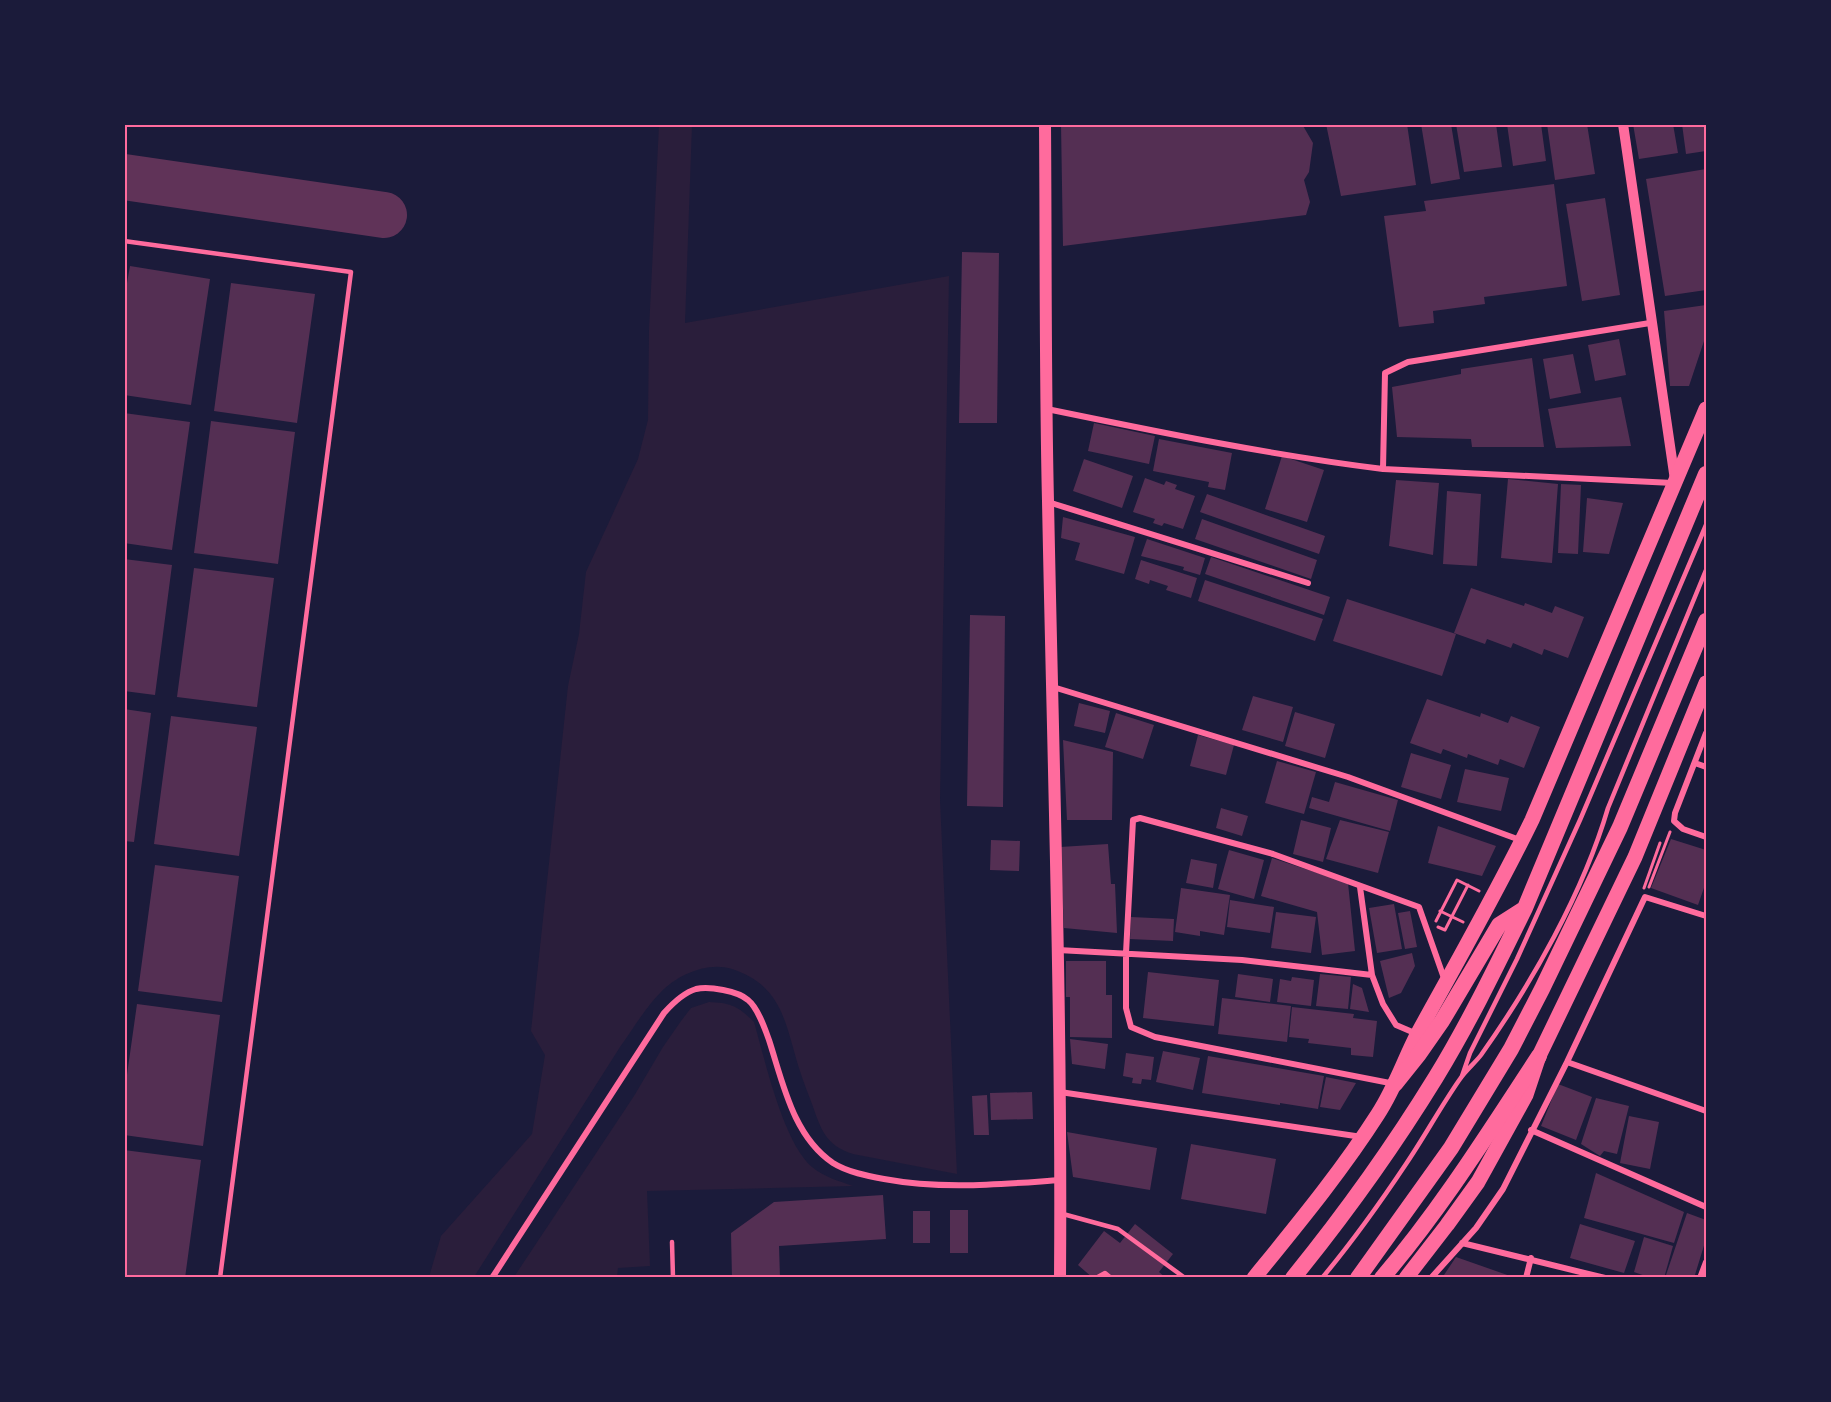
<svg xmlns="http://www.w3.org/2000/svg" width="1831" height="1402" viewBox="0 0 1831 1402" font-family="Ubuntu,sans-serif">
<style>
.green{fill:#2a1e3b}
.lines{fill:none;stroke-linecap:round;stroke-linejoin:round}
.taxiway{stroke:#603358;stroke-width:46}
.building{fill:#542f53}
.path{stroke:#ff6b9d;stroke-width:3}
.service{stroke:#ff6b9d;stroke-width:4.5}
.minor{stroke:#ff6b9d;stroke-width:6}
.tertiary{stroke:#ff6b9d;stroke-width:10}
.secondary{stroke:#ff6b9d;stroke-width:12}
.primary{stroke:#ff6b9d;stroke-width:15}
.trunk{stroke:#ff6b9d;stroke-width:16}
.neatline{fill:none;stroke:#ff6b9d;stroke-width:2}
</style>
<rect width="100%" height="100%" fill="#1b1b3a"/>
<path class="green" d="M659,125H692L685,323L949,276L940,800L957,1174L853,1154C825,1145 821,1129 812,1104C807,1091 802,1078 798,1065C785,1021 781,985 732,969C708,961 677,975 661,992C645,1008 633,1029 620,1047L474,1277H429L441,1236L532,1134L545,1055L531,1031L568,686L579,634L586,572L638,459L648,420L649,330Z
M709,1002C731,1003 738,1006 754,1022C765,1060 783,1142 812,1167C824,1177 839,1181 853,1186L647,1191L650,1266L618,1268L617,1277H514L634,1096L663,1047L681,1021L691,1008Z"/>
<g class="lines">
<path class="taxiway" d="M124,177L384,215"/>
</g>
<path class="building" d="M1061,124H1302L1313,143L1309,172L1304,180L1310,202L1306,215L1063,246Z
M1326,124H1407L1416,185L1341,196Z
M1421,124H1451L1460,179L1431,184Z
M1456,124H1496L1502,167L1464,172Z
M1507,124H1541L1546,161L1513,166Z
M1547,124H1587L1595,174L1555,180Z
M1633,124H1673L1678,153L1639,159Z
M1682,124H1706V151L1686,154Z
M1706,169V290L1665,296L1646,179Z
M1554,184L1567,286L1484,297L1485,304L1433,311L1434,323L1399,327L1384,216L1426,211L1424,201Z
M1605,198L1620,295L1582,301L1566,204Z
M962,252L999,253L997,423H959Z
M130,266L210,279L191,405L124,395V300Z
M231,283L315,294L297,423L214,411Z
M1706,305V335L1689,386H1670L1664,311Z
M1619,339L1626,375L1595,381L1588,345Z
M1573,354L1581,393L1550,399L1543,359Z
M1532,358L1544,447H1472L1471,439L1397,437L1392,387L1461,374V369Z
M1621,397L1631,446L1556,448L1548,409Z
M124,413L190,422L172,550L124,543Z
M211,421L295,432L278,564L194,553Z
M1094,423L1155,436L1149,464L1088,451Z
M1159,439L1232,453L1225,490L1208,487L1209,482L1153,471Z
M1282,456L1324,470L1307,522L1265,509Z
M1084,459L1133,476L1122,508L1073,491Z
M1145,478L1164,485L1166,481L1177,485L1175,489L1195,496L1183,529L1164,523L1162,526L1153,523L1155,519L1133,512Z
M1508,479L1558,484L1552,563L1501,558Z
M1396,480L1439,483L1433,555L1389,546Z
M1561,484L1581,485L1578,554L1558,553Z
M1447,491L1481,494L1477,566L1443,564Z
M1207,494L1325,536L1319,554L1200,512Z
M1587,498L1623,503L1609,554L1583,552Z
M1063,517L1135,537L1124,574L1075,560L1080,543L1061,538Z
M1202,519L1317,560L1311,579L1195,539Z
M1147,539L1205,558L1200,575L1183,570L1184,567L1141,556Z
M1211,557L1330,597L1324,615L1205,574Z
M124,559L172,565L155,695L124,691Z
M1141,560L1197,578L1191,598L1166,590L1168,586L1150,580L1149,584L1135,579Z
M194,568L274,578L257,707L177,697Z
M1205,580L1323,619L1315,641L1198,601Z
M1471,588L1524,606L1525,603L1552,613L1555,606L1584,617L1568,658L1544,649L1542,655L1513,643L1511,648L1487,639L1485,644L1454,633Z
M1347,599L1456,634L1442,676L1333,641Z
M970,615L1005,616L1003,807L967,806Z
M1253,696L1293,707L1283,742L1242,730Z
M1427,699L1480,717L1481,713L1508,723L1511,716L1540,727L1524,768L1500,759L1498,765L1468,754L1467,758L1443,749L1441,754L1410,743Z
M1079,703L1110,711L1105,733L1074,726Z
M124,709L151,713L134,842L124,841Z
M1295,712L1335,724L1325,758L1285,746Z
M1116,713L1154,725L1143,759L1105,747Z
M171,716L257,727L239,856L154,844Z
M1198,735L1234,745L1226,775L1190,766Z
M1063,740L1113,752L1112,820H1067Z
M1411,753L1451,765L1441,799L1401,787Z
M1277,761L1316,772L1304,814L1265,803Z
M1465,769L1509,778L1501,811L1457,802Z
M1335,782L1398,800L1390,831L1309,808L1312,797L1329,802Z
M1221,808L1248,816L1242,836L1216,828Z
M1301,820L1331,828L1323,862L1293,854Z
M1340,820L1389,832L1378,873L1326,859Z
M1438,826L1496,846L1482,876L1428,863Z
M1671,839L1706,850V882L1698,905L1651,888Z
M991,840L1020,841L1019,871L990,870Z
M1108,844L1111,884H1115L1117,933L1064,928L1060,847Z
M1229,850L1264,860L1254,899L1218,889Z
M1272,858L1348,883L1355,951L1322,955L1317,912L1261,896Z
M1191,859L1217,864L1213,888L1186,883Z
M155,865L239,876L222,1002L138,991Z
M1181,888L1230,895L1224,935L1200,931V936L1175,932Z
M1230,900L1274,907L1270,933L1227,927Z
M1394,904L1402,949L1377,953L1369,908Z
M1410,911L1417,947L1405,949L1398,913Z
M1276,912L1316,917L1311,953L1271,948Z
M1131,917L1174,919L1173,941L1130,939Z
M1412,953L1415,966L1401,993L1389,998L1380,961Z
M1066,961H1106V995H1112V1038L1070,1037V997H1066Z
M1148,972L1219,980L1214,1026L1143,1018Z
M1238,974L1273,979L1270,1002L1235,997Z
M1320,974L1351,977L1348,1009L1316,1006Z
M1292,977L1314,980L1311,1006L1277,1002L1280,979L1291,981Z
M1353,984L1362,988L1369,1012L1350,1009Z
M1222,998L1291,1006L1287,1042L1218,1034Z
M137,1004L220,1015L203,1146L124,1135V1096Z
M1292,1007L1354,1014L1353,1018L1377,1021L1373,1057L1351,1055V1048L1308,1043L1309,1039L1289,1037Z
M1070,1039L1108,1044L1105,1069L1072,1064Z
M1163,1051L1200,1058L1193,1090L1156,1082Z
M1126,1053L1154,1057L1151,1080L1142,1079L1141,1084L1132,1083L1133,1078L1123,1076Z
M1208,1056L1324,1076L1318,1109L1280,1103V1105L1202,1093Z
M1326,1077L1356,1083L1340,1110L1320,1107Z
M1558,1084L1592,1097L1576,1140L1541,1126Z
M1032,1092L1033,1119L991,1120L990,1093Z
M987,1095L989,1135H974L972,1096Z
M1596,1098L1629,1106L1617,1154L1604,1151L1600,1156L1581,1144Z
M1629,1116L1659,1122L1650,1169L1620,1163Z
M1067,1132L1157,1148L1150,1190L1073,1177Z
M1191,1144L1276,1159L1266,1214L1181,1199Z
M124,1150L201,1160L185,1278H124Z
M1596,1173L1684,1212L1674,1243L1584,1218Z
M883,1195L886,1239L779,1246L780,1278H732L731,1233L774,1202Z
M950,1210H968V1253H950Z
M913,1211H930V1243H913Z
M1687,1213L1706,1220V1239L1694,1278H1665Z
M1135,1224L1173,1254L1159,1272L1166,1278H1093L1078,1265L1104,1231L1120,1243Z
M1580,1224L1635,1241L1624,1273L1570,1258Z
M1644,1237L1673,1246L1664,1278H1651L1634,1272Z
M1456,1257L1513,1277V1278H1442Z"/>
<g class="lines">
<path class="path" d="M1649,887L1670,832
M1644,888L1660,843
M1440,911L1463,922
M1436,921L1457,880L1479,891
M1438,927L1445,930L1468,885"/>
<path class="service" d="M124,241L351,272L220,1278
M1462,1076L1470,1053L1517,959L1580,820L1706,525
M1063,1214L1118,1229L1185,1278
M672,1242L673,1278
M1096,1278L1105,1273L1111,1278
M1322,1278C1353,1241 1380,1203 1406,1164C1425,1136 1441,1106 1460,1079C1466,1070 1475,1063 1481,1055C1532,983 1583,893 1608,808L1706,570"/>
<path class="minor" d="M1047,409C1159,432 1270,455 1383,469L1673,483
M1383,469L1385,373L1408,362L1650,323
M1048,502L1308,583
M1053,687L1348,777L1520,840
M1706,733L1675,813L1674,821L1683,829L1706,837
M1695,763L1706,767
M1360,887L1372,975L1383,1004L1396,1025L1417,1034
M1058,950L1242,960L1372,975
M1567,1062L1706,1111
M1395,1084L1155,1037L1131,1027L1126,1008V953L1133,820L1140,818L1273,854L1419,907L1445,981
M1060,1092L1362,1137
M1531,1130L1706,1207
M1462,1243L1605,1278
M492,1278L664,1013C672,1004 683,993 696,989C709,986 738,991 748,1000C758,1008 765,1029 769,1040C783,1083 793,1136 833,1163C847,1172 868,1176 884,1179C943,1190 1001,1184 1061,1180
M1431,1278L1476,1228L1503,1189L1567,1062L1645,897L1706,916
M1526,1278L1531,1258
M1700,1278L1706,1262"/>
<path class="tertiary" d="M1623,124L1675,480"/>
<path class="secondary" d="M1045,124C1046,250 1045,376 1048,501C1053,760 1062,1019 1060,1278"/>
<path class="primary" d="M1254,1278C1297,1225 1341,1172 1378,1114C1395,1088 1404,1060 1418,1033C1457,962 1497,892 1532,820L1706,409
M1406,1278L1447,1225L1478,1182L1526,1095L1539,1056L1635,857L1706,683"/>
<path class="trunk" d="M1395,1084L1419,1054L1442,1021L1499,925L1524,909
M1293,1278C1345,1214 1393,1147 1436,1077C1469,1023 1497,965 1525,908L1706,474
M1358,1278L1451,1148L1511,1049L1542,989L1620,827L1706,621
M1382,1278C1441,1209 1489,1132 1539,1056"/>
</g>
<rect width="1831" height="1402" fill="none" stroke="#1b1b3a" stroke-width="252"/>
<rect x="126" y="126" width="1579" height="1150" class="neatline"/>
</svg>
